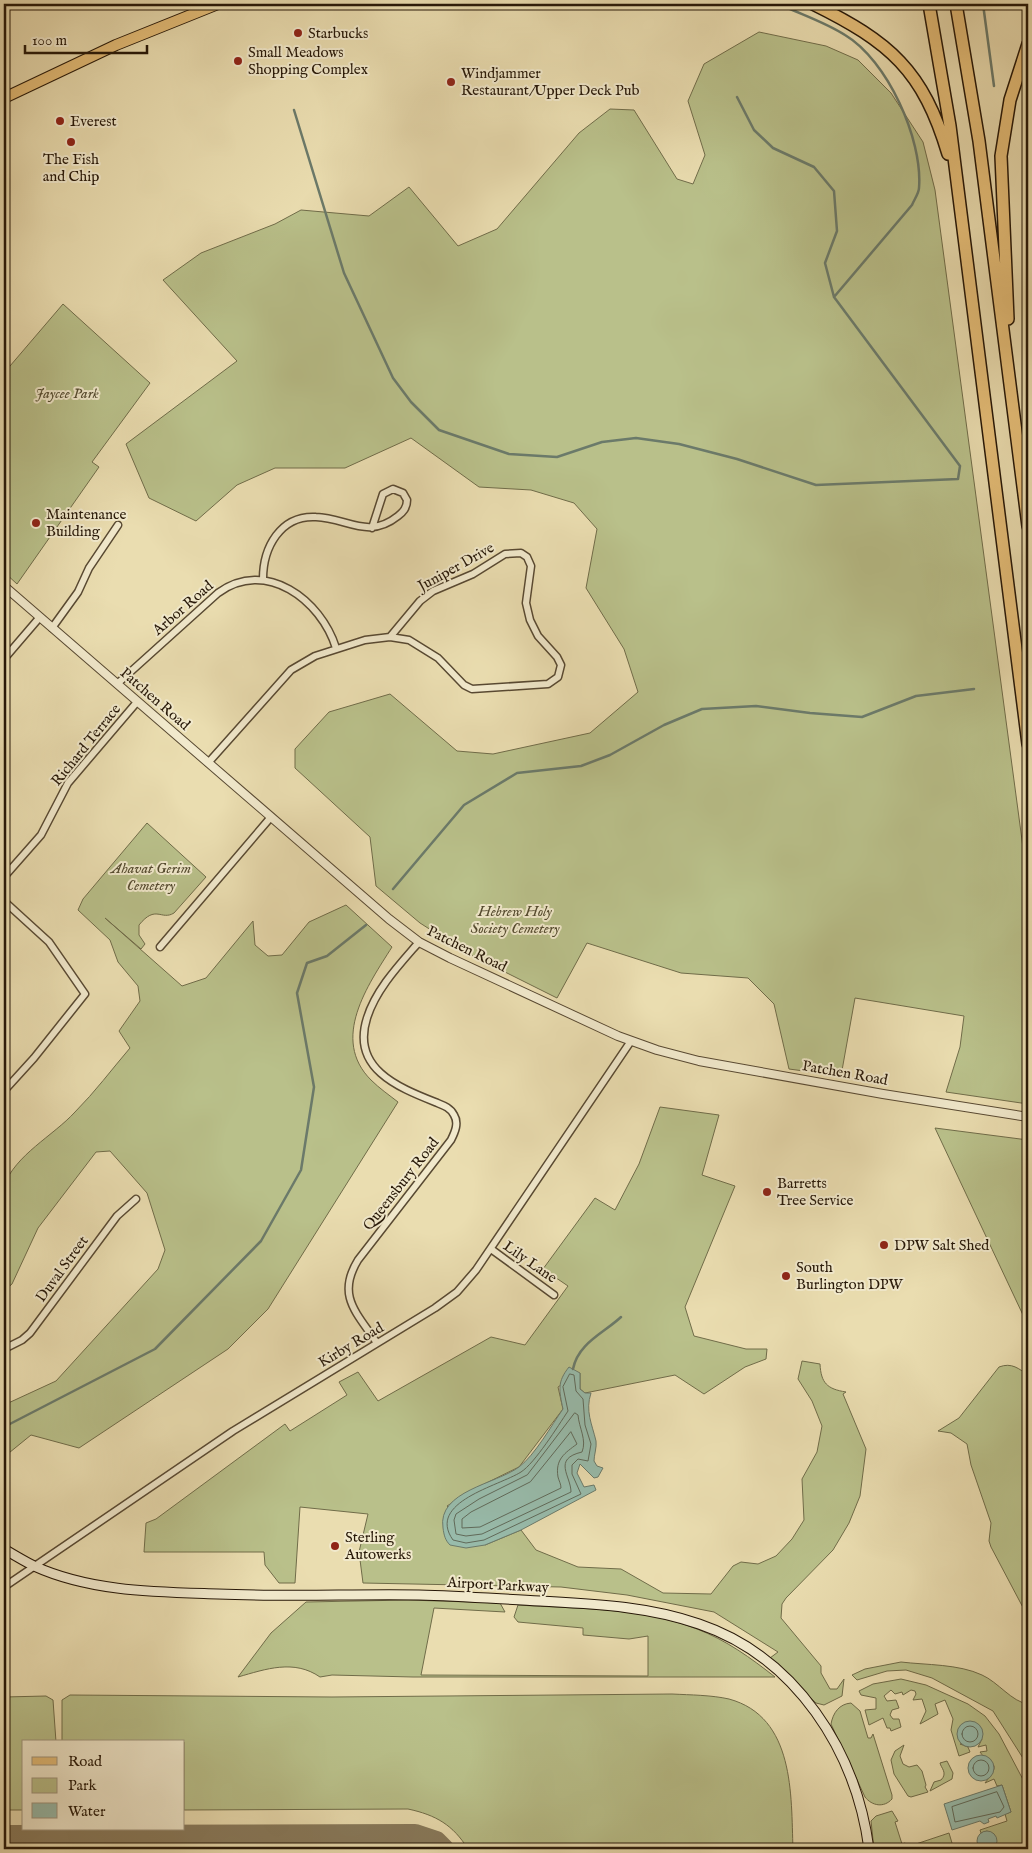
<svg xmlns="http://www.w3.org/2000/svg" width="1032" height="1853" viewBox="0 0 1032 1853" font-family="'IM FELL English',serif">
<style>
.green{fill:#b9c08a;stroke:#706c49}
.water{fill:#98bcac;stroke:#6b7a6a}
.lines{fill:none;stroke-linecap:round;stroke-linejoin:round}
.shore{stroke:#606a5a;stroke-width:1}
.stream{stroke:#6b7a6a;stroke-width:2.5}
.taxiway{stroke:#887a5c;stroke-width:22}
.minor-casing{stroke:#584932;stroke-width:9}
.tertiary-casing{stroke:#584932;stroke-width:10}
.secondary-casing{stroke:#271808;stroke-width:11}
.primary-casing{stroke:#271808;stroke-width:12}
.motorway-casing{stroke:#271808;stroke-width:14}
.minor{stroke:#f1e9cc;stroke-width:6}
.tertiary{stroke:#f1e9cc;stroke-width:8}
.secondary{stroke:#f1e9cc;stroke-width:9}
.primary{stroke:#e5be78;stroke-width:10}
.motorway{stroke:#e5be78;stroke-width:11}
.poi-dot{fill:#8f2418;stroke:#f1e9cc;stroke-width:2}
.labels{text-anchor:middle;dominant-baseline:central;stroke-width:4;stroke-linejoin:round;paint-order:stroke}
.poi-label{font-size:15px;fill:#271808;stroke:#f1e9cc;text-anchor:start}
.park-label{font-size:15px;font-style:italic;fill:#534a2f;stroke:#f1e9cc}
.street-label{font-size:15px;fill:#271808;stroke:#f1e9cc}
</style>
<rect width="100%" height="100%" fill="#eaddb0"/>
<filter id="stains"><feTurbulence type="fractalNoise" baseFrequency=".004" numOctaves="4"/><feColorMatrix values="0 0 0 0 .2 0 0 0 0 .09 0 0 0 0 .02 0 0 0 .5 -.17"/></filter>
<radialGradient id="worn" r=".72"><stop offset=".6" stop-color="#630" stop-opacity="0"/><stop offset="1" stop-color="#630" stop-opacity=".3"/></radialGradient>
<path class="green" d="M759,32L826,46L858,60L891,93L923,142L935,190L1028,885V1104L946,1092L960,1047L964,1016L855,998L841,1076L789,1069L774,1004L748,978L681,973L587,943L557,998L467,953L420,923L376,886L370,837L295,768V749L329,712L390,694L457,751L493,754L590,733L638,692L624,649L586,588L597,529L574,503L531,490L479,487L411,438L345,468H275L237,485L196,521L149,498L126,444L237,361L163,280L201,253L275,224L301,210L369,216L409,187L458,246L497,229L579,133L610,109L634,110L677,179L693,184L705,155L688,101L704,64Z
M63,304L150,383L92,462L99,467L17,584L4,572V373Z
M147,823L206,877L174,913C161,921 156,904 139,925V935L145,944L141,949L105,918L182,986L206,978L253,921L255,945L268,956L282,955L309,922L346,905L392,947C368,985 330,1039 371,1080C379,1088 389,1095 398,1102L268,1309L228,1349L79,1448L31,1435L4,1457V1405L56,1381L158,1269L165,1250L147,1193L110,1151L96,1152L38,1228L12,1284L4,1291V1186C15,1155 53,1136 75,1112C95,1092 112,1069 130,1048L119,1031L140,1001L138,986L118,962L110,940L78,910L83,899Z
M660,1107L719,1115L702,1175L735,1186L685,1307L694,1336L746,1349H767L766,1359L745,1367L704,1394L675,1375L585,1393L580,1389V1373L558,1387L563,1409L519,1467L474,1489L447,1506L485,1545L521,1530L536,1550L578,1567L621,1569L663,1593L711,1594L733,1566L741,1562L758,1564L776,1556L792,1539L804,1520L802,1479L817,1452L822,1426L812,1401L798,1379L802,1361L820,1364C821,1383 827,1389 846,1392L843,1394L866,1449L860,1496L849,1523L833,1550L786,1598L782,1604L781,1618L821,1666V1673L830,1689H837L844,1679L842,1696L824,1705L816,1703L770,1658L778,1652L714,1612L627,1595L561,1587L363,1583L359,1552L368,1514L300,1507L295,1583H279L265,1565L264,1552H144L146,1523L156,1519L285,1424L290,1431L347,1395L339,1382L358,1372L378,1401L491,1337L525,1345L568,1286L543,1269L595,1198L615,1210L639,1164Z
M935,1128L1028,1140V1617L991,1547L989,1541L991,1523L971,1465L967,1444L951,1433L938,1431L959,1418L999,1367C1012,1362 1019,1369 1028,1375L1023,1315Z
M408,1600L500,1603L505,1612L434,1608L421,1675L648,1676V1636L629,1639L583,1635V1628L518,1622L514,1617L518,1605C577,1609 641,1607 697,1629C726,1640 751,1658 775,1677H413L332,1675L320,1677C294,1659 266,1669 238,1677L271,1633L306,1602Z
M901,1662C926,1665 959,1664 982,1675C998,1682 1012,1702 1028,1704V1766L993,1711L932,1678L906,1670L887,1671L857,1680L852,1675L865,1669Z
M901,1679L926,1685L968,1704L985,1716L999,1734L1028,1789V1849H994L995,1836L987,1831L981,1833L980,1830L1007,1821L1005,1814L1011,1812L1002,1785L997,1786L994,1779L985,1783C1003,1760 991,1768 980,1752L987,1751L986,1745L978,1747L982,1739L960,1744L968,1747L970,1752L959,1756L951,1730L953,1719L945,1700L935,1704L938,1714L920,1724L926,1711L922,1699L913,1700L916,1694L915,1691L911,1690L903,1695L902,1692L895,1694L891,1690L884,1696L887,1701L896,1700L899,1708L892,1710L890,1715L893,1719H899L901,1727L891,1731L890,1728H887L883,1718L869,1725L865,1710L876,1709V1698L861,1695L859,1691L873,1684Z
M672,1694C691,1695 711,1695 729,1699C795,1717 791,1795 793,1849H468C453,1825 436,1815 408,1809L184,1810V1742H62V1700L70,1695L332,1697Z
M46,1696L53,1700L56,1742H24V1810H4V1697Z
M851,1703L860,1711L868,1738H871L873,1734L892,1795V1799C884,1808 872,1806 865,1797L831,1724C833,1713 839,1704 851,1703Z
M904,1745L900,1756L903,1764L909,1767L917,1765L922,1771L926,1785L925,1787L928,1792L911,1797L908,1796L894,1774L891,1760L895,1751Z
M947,1761L953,1773L952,1779L930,1791L934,1782L941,1780C948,1773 941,1768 940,1763Z
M892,1811L898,1821L895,1822L902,1844L905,1843L912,1849H874L871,1821L876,1816Z
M949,1833L952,1843L949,1849H917L910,1846Z"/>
<path class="water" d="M569,1367L580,1373V1389L585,1393H591C585,1411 592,1424 596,1441C597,1447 594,1455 594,1461L597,1466L603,1468L598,1477L594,1478L580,1464L577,1473L584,1487L594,1485L596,1490L521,1530L485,1545L466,1548L450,1545C445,1540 444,1535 443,1528C437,1491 496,1484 519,1467C535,1455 551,1426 563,1409C559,1390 557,1382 569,1367Z
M957 1734a13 13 0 1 1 26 0a13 13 0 1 1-26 0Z
M968 1768a13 13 0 1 1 26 0a13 13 0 1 1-26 0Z
M1002,1785L1011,1812L997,1818L996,1816L988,1819L989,1822L984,1824L980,1821L952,1830L944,1804Z
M977 1841a10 10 0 1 1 20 0a10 10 0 1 1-20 0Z"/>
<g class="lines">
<path class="shore" d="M570,1374L574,1375L576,1391L583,1399L585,1425L591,1444L588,1461L578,1459L572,1465V1474L581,1494L484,1540L466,1543L453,1540C426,1502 499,1486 521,1472C535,1463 558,1426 568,1411L563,1387Z
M575,1413L578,1415C579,1428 587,1440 582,1452C552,1459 571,1476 571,1492L482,1534L466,1536L456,1534L454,1520L456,1514L479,1499L527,1475Z
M571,1432L577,1444C565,1453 555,1459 558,1477C559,1481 561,1484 561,1488L480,1527L462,1528V1519L471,1512L530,1482Z
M962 1734a8 8 0 1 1 16 0a8 8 0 1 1-16 0Z
M973 1768a8 8 0 1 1 16 0a8 8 0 1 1-16 0Z
M997,1792L1004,1807L1000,1812L955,1822L952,1807Z"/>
<path class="stream" d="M779,4C800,14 825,22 845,35C887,60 923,139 919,188C919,193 914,200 912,205L834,297
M983,4L994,86
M294,110L344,273L393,378L411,402L439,430L509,454L557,457L602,442L636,438L679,444L737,459L816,485L958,479L960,466L834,297L825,263L837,231L834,191L814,167L773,148L754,130L737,97
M393,889L464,805L517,773L581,766L610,755L664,725L702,709L756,706L810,713L862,717L916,696L974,689
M573,1369C578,1343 604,1333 621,1317
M4,1427L155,1349L261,1241L301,1170L314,1087L297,993L307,963L327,956L366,925"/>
<path class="taxiway" d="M4,1836L415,1835L436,1842L443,1849"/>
<defs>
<path id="minor" d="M263,579C263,548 280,515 316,517C347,518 368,540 398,516C403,512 407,508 407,500L403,493L393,489L383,494L372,528
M52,628L78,592L89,568L118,525
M4,659L40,617
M117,684L218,593C266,558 321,600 336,648
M208,763L291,670L315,656L365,640L390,637L409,640L438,658L464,685L472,689L548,684L558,677L561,665L557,657L538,636L530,620L526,603L531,566L527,557L521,553L505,554L473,574L433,591L420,601L390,637
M4,877L41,835L68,783L137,702
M4,901L49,942L85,994L34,1058L4,1091
M160,947L271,817
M491,1249L554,1295
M377,1343C357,1313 336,1296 358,1260L451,1140C455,1132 459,1123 454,1115C450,1107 442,1105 435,1102C397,1087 351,1068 367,1018C376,989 400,964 419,942
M4,1349L22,1340L30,1333L117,1216L136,1199
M4,1587L233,1431L435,1308L457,1292L476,1270L631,1041"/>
<path id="tertiary" d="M4,586L389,919L419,942L450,958L618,1036L657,1050L699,1061L883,1094L1028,1117"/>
<path id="secondary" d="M4,1549C14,1555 24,1561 34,1566C91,1592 157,1592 218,1594C285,1597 352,1594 419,1595C460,1596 500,1599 540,1601C594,1604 648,1606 699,1624C796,1657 856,1751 869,1849"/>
<path id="primary" d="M4,98L116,45L218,4"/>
<path id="motorway" d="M813,4C890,42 923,70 948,154
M929,4L950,126L1028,744
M956,4L979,141L1028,526
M1008,319L1001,156L1010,100L1028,44"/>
</defs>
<use href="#minor" class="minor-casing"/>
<use href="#tertiary" class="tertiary-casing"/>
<use href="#secondary" class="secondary-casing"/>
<use href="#primary" class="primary-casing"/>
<use href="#motorway" class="motorway-casing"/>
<use href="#minor" class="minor"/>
<use href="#tertiary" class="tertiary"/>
<use href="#secondary" class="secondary"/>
<use href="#primary" class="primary"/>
<use href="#motorway" class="motorway"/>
</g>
<g class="poi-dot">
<circle cx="298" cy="33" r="5"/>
<circle cx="238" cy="61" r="5"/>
<circle cx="451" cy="82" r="5"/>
<circle cx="60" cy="121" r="5"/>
<circle cx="71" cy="142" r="5"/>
<circle cx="36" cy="523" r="5"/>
<circle cx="767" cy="1192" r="5"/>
<circle cx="884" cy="1245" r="5"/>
<circle cx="786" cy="1276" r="5"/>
<circle cx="335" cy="1546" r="5"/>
</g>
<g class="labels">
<g class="poi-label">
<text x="308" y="33">Starbucks</text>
<text x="248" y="52">Small Meadows<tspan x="248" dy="17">Shopping Complex</tspan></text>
<text x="461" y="73">Windjammer<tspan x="461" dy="17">Restaurant/Upper Deck Pub</tspan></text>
<text x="70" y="121">Everest</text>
<text x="71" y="159" text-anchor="middle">The Fish<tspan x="71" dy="17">and Chip</tspan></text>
<text x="46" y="514">Maintenance<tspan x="46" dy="17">Building</tspan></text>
<text x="777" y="1183">Barretts<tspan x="777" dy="17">Tree Service</tspan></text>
<text x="894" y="1245">DPW Salt Shed</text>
<text x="796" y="1267">South<tspan x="796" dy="17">Burlington DPW</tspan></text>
<text x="345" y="1537">Sterling<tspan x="345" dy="17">Autowerks</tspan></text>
</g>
<g class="park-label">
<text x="67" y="393">Jaycee Park</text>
<text x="151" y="868">Ahavat Gerim<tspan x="151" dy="17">Cemetery</tspan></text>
<text x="515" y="911">Hebrew Holy<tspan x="515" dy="17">Society Cemetery</tspan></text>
</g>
<g class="street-label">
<text transform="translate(456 567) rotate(-29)">Juniper Drive</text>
<text transform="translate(183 608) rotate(-41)">Arbor Road</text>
<text transform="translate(155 699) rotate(41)">Patchen Road</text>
<text transform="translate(86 745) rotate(-51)">Richard Terrace</text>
<text transform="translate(467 949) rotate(26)">Patchen Road</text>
<text transform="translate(845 1073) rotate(10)">Patchen Road</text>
<text transform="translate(401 1184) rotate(-52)">Queensbury Road</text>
<text transform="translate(530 1262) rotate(35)">Lily Lane</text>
<text transform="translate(62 1269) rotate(-54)">Duval Street</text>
<text transform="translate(351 1345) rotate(-31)">Kirby Road</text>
<text transform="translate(498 1585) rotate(3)">Airport Parkway</text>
</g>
</g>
<rect width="1032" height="1853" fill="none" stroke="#eaddb0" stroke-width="20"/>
<rect x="5" y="5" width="1022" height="1843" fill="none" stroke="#271808" stroke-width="2.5"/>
<rect x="10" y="10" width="1012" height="1833" fill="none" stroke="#271808"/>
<rect x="22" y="1740" width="162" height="90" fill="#f1e9cc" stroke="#a0957e"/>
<rect x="32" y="1757" width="25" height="8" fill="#e5be78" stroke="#a0957e"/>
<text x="68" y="1766" font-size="15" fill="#271808">Road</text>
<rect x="32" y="1778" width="25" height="15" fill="#b9c08a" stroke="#a0957e"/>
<text x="68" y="1790" font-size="15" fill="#271808">Park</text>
<rect x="32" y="1803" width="25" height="15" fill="#98bcac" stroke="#a0957e"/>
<text x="68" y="1816" font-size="15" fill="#271808">Water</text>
<path d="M25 45v8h122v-8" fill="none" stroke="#271808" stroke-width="2.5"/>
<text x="32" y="45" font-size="15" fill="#271808" stroke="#f1e9cc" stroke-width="4" paint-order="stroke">100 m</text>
<rect width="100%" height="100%" filter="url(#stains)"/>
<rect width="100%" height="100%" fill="url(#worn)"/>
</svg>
